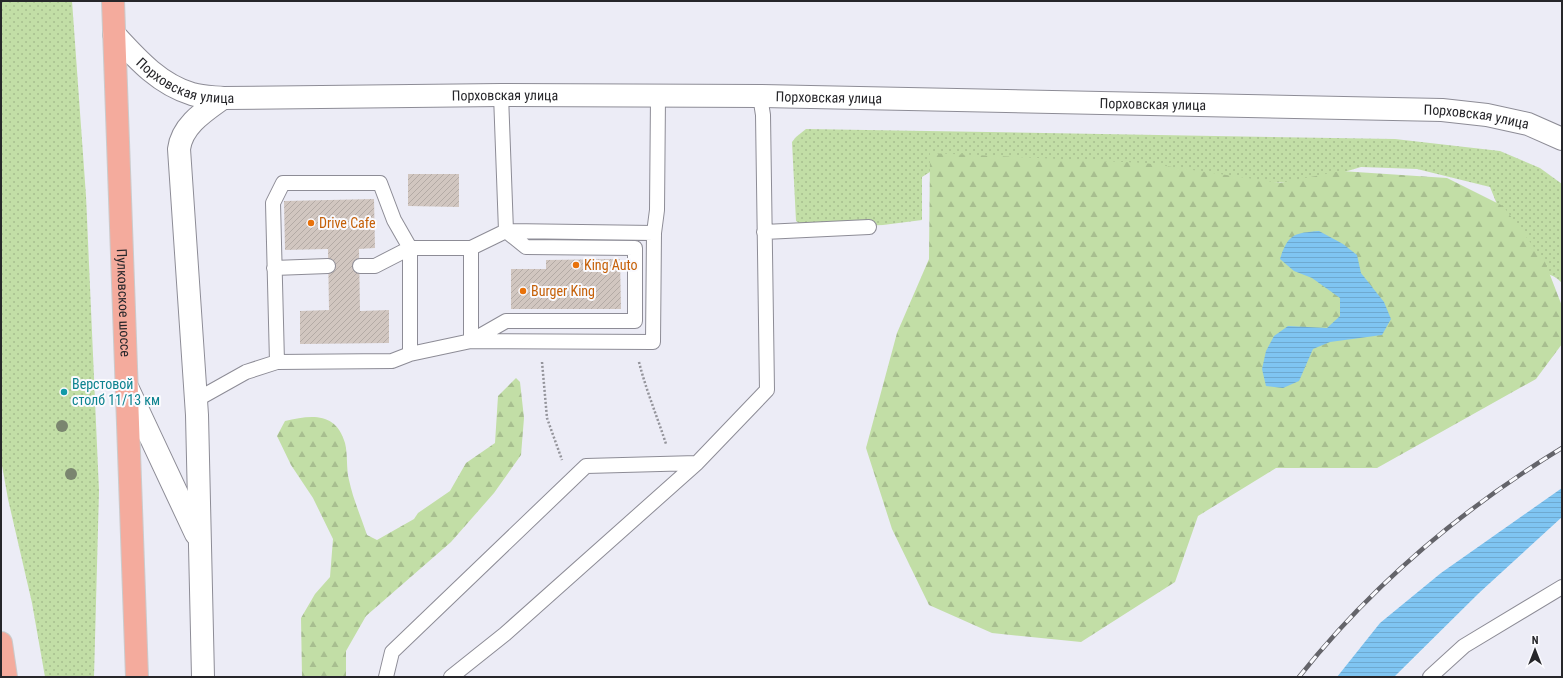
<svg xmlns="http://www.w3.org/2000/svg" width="1563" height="678" viewBox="0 0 1563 678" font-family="'Roboto Condensed',sans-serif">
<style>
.grass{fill:url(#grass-dots)}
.forest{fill:url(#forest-firs)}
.water{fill:url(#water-rules)}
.building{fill:url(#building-hatch)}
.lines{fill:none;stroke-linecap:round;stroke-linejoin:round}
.service-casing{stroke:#8d8c96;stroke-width:16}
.minor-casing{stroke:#8d8c96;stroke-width:24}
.primary-casing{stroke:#cbcbcc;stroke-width:24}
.path{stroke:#94949b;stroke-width:2.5;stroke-dasharray:2 2;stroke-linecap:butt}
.service{stroke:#fff;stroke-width:14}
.minor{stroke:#fff;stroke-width:22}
.primary{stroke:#f4ab9d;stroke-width:22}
.rail-casing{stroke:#64646a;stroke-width:4.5}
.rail{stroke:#fafafe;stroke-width:3;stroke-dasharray:9;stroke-linecap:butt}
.tree{fill:#7a856f}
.food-dot{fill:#e8710a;stroke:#fafafe;stroke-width:1.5}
.culture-dot{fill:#0f9aa8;stroke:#fafafe;stroke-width:1.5}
.labels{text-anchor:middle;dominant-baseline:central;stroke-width:4;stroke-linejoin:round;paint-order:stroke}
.street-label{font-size:14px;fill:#26262a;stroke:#fafafe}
.food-label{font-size:14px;fill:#c56008;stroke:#fafafe;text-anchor:start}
.culture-label{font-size:14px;fill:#0d838f;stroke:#fafafe;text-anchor:start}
</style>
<defs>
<pattern id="grass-dots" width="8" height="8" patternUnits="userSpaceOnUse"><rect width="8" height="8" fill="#c2dea6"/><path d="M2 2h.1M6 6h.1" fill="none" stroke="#a7be8f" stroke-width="1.8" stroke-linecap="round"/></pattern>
<pattern id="forest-firs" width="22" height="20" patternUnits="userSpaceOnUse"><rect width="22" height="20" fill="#c2dea6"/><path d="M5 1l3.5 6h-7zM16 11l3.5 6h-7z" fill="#a7be8f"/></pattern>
<pattern id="water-rules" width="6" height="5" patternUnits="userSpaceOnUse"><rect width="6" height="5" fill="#7fc5f2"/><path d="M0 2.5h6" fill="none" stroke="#6ea9d0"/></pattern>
<pattern id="building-hatch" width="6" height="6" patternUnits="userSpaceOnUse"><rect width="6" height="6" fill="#d1c6c0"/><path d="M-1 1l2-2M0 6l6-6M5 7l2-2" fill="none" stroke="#b3aaa5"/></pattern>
</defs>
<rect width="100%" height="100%" fill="#ececf6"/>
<path class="grass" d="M1,1H72L86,196L99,491L94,677H45L32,603L8,499L1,460Z
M806,129L1395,139L1500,151L1540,168L1562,184V283C1552,272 1541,274 1533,266C1513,249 1500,211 1490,187L1417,169L1361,167L1314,181L1208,186L952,158L922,177V220L883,225L807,228L796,221L792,142L796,137Z"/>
<path class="forest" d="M930,153L1145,163L1280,183L1341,171L1447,178L1503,206L1545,262L1562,306V344L1536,379L1377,468H1276L1198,516L1175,582L1081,642L992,633L929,605L892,529L866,448L897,333L929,259Z
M516,378L520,382L524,418L521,455L494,493L451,542L366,616L346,651V677H302L301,618L315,594L330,577L333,539L313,498L291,465L277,436L285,421C310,415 336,411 345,443C348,455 346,468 349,480C353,499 361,517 367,535L377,540L414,519L418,513L450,491L466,463L495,443L498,396Z"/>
<path class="water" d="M1319,231L1343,244L1357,255L1361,273L1384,302L1391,319L1382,335L1330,342L1313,349L1299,381L1283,388L1266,386L1262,369L1266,351L1274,336L1288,326L1327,328L1340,316V298L1312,278L1294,271L1280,259C1288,234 1294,233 1319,231Z
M1562,488V517L1479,593L1394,677H1337L1380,623L1441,573Z"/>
<path class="building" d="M408,174H459V207L408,206Z
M374,199L375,248L359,249L360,311L389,310V343L300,344V311L329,310L328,249L285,250L284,201Z
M620,259L621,309H511V269H546V260Z"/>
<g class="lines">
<defs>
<path id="service" d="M764,232L869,227
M654,233L657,210L658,97
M471,248V341
M274,268L328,266
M471,341L506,321H635V248L526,247L506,231L501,95
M277,362L273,203L283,183H380L394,220L410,248V354
M196,400L246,372L277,362L392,361L410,354L471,341L653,342L654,233L506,231L471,248H410L375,266H360
M386,677L392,652L586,466L697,463
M451,677L505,634L697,463L767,390L763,115L760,96
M1430,677L1464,646L1562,587"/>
<g id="minor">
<path id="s1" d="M114,34C137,59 159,84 192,94C201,97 213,97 223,98L501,95L760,96L1442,110L1487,115L1528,124L1562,139"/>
<path d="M128,389L196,534"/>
<path d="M203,677L197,415L179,149C182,125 205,111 223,98"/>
</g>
<g id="primary">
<path id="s2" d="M113,1L137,677"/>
<path d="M1,643L6,677"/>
</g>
</defs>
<use href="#service" class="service-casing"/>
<use href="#minor" class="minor-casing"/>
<use href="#primary" class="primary-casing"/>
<path class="path" d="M542,362L547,418L562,460
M639,362C646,390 657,416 666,444"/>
<use href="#service" class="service"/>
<use href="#minor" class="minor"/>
<use href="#primary" class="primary"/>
<defs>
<path id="rail" d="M1299,677C1372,585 1462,509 1562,448"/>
</defs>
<use href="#rail" class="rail-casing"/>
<use href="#rail" class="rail"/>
</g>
<g class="tree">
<circle cx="62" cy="426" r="6"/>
<circle cx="71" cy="474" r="6"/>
</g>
<g class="food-dot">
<circle cx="311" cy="223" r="4"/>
<circle cx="576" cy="265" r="4"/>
<circle cx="523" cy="291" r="4"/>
</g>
<circle class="culture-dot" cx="64" cy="392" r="4"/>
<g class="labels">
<g class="street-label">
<text stroke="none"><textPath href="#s1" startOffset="89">Порховская улица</textPath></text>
<text stroke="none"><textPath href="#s1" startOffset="413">Порховская улица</textPath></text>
<text stroke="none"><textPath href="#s1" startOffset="737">Порховская улица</textPath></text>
<text stroke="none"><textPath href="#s1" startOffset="1061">Порховская улица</textPath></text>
<text stroke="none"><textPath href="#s1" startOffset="1385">Порховская улица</textPath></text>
<text stroke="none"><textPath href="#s2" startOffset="302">Пулковское шоссе</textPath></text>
</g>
<g class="food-label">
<text x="319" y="223">Drive Cafe</text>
<text x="584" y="265">King Auto</text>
<text x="531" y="291">Burger King</text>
</g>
<g class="culture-label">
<text x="72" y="384">Верстовой<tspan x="72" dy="16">столб 11/13 км</tspan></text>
</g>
</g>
<rect width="1563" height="678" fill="none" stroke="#26262a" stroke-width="4"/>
<g transform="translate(1535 650)" stroke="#fafafe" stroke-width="3" paint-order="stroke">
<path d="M0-3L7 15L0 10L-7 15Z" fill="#26262a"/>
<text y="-6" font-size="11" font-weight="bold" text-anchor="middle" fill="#26262a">N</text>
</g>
</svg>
